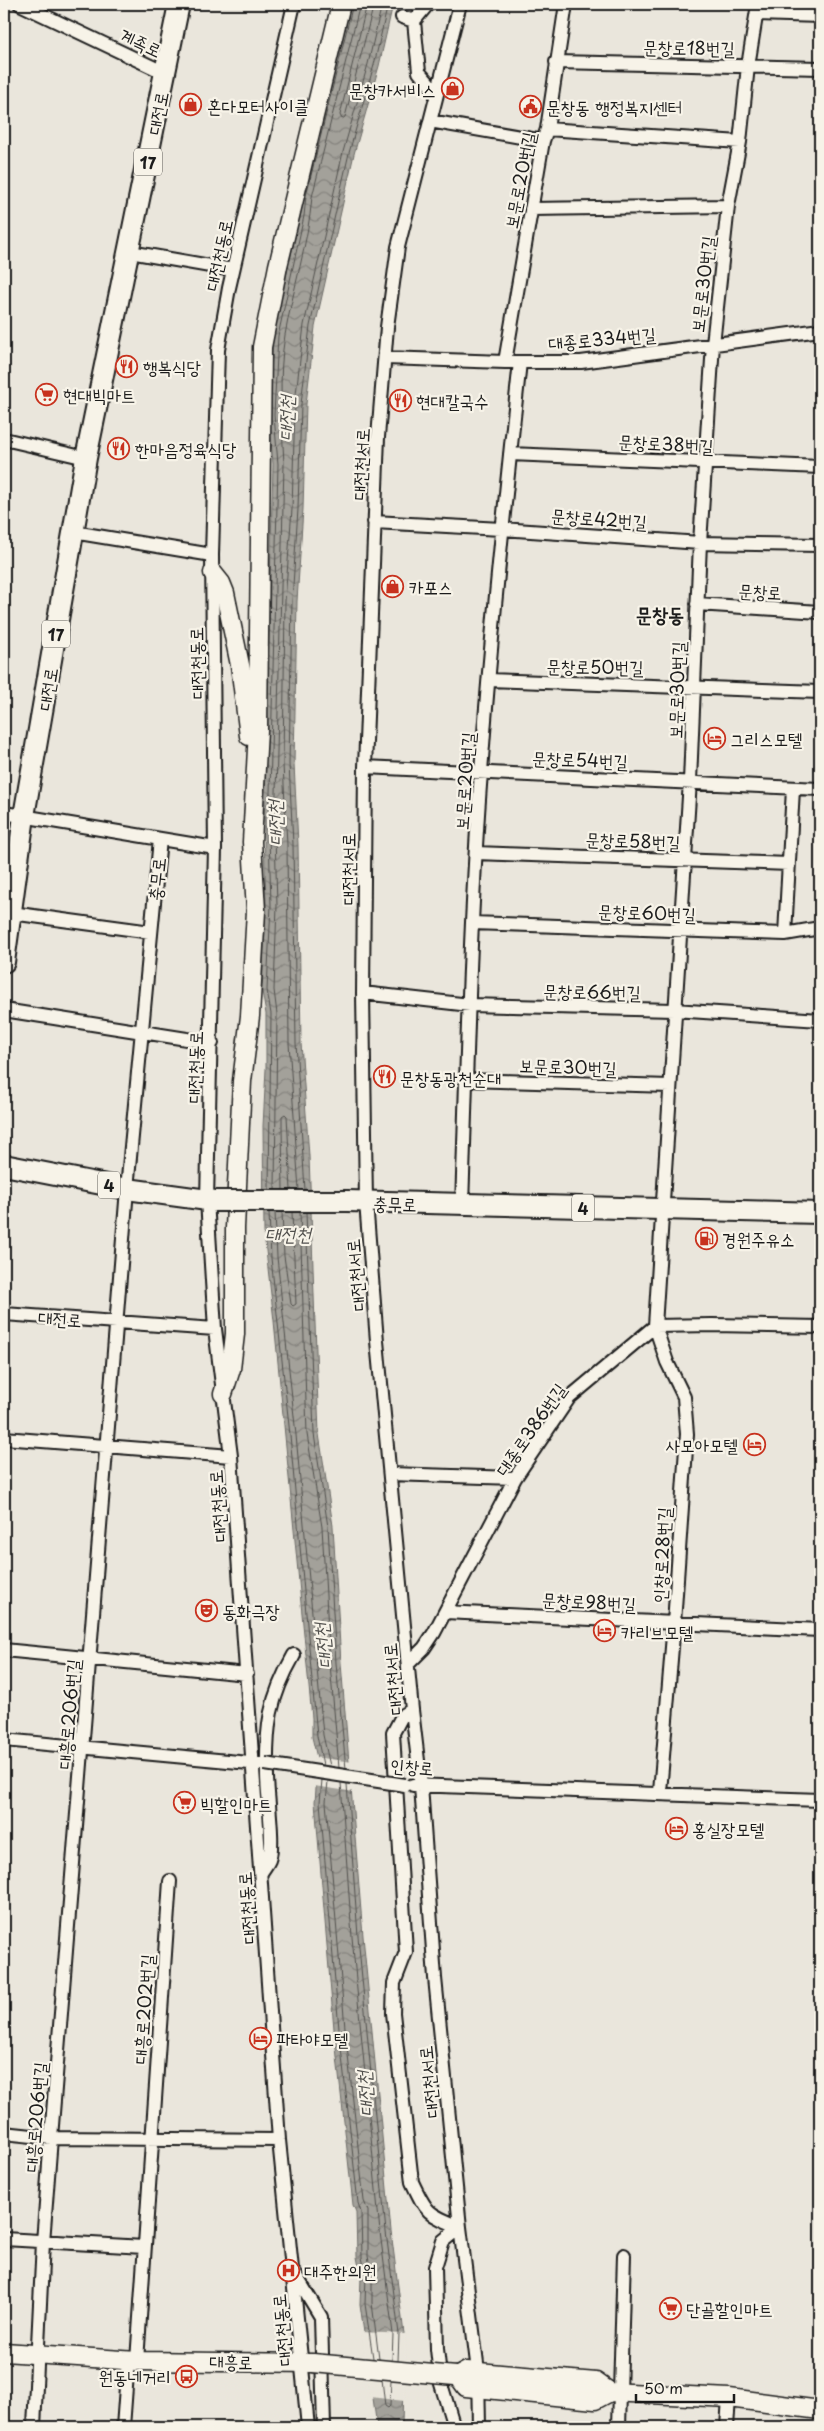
<svg xmlns="http://www.w3.org/2000/svg" width="824" height="2431" viewBox="0 0 824 2431" font-family="'Playpen Sans','Poor Story',sans-serif">
<style>
.water{fill:url(#water-waves);stroke:#6d6c68}
.pier{fill:#eae6dc}
.lines{fill:none;stroke-linecap:round;stroke-linejoin:round}
.shore{stroke:#52514e;stroke-width:1}
.street-casing{stroke:#1c1c1c;stroke-width:16}
.secondary-casing{stroke:#1c1c1c;stroke-width:21}
.primary-casing{stroke:#1c1c1c;stroke-width:24}
.street{stroke:#f7f3e8;stroke-width:12}
.secondary{stroke:#f7f3e8;stroke-width:18}
.primary{stroke:#f7f3e8;stroke-width:20}
.street-bridge-casing{stroke:#1c1c1c;stroke-width:16;stroke-linecap:butt}
.secondary-bridge-casing{stroke:#1c1c1c;stroke-width:21;stroke-linecap:butt}
.primary-bridge-casing{stroke:#1c1c1c;stroke-width:24;stroke-linecap:butt}
.street-bridge{stroke:#f7f3e8;stroke-width:12}
.secondary-bridge{stroke:#f7f3e8;stroke-width:18}
.primary-bridge{stroke:#f7f3e8;stroke-width:20}
.labels{text-anchor:middle;dominant-baseline:central;stroke-width:4.5;stroke-linejoin:round;paint-order:stroke}
.shield{fill:#f7f3e8;stroke:#5e5c59;stroke-width:1}
.shield-label{font-size:16px;font-weight:bold;fill:#1c1c1c}
.street-label{font-size:18px;fill:#1c1c1c;stroke:#f7f3e8}
.poi-label{font-size:18px;fill:#1c1c1c;stroke:#f7f3e8;text-anchor:start}
.water-label{font-size:19px;font-style:italic;fill:#52514e;stroke:#f7f3e8}
.quarter-label{font-size:20px;font-weight:bold;fill:#1c1c1c;stroke:#f7f3e8}
</style>
<defs>
<pattern id="water-waves" width="16" height="10" patternUnits="userSpaceOnUse" patternTransform="scale(1.25)"><rect width="16" height="10" fill="#a3a19a"/><path d="M0 5q4-4 8 0t8 0" fill="none" stroke="#84827d"/></pattern>
</defs>
<rect width="100%" height="100%" fill="#eae6dc"/>
<filter id="ink" filterUnits="userSpaceOnUse"><feTurbulence type="fractalNoise" baseFrequency=".02" numOctaves="2"/><feDisplacementMap in="SourceGraphic" scale="10" xChannelSelector="R" yChannelSelector="G"/><feConvolveMatrix kernelMatrix="1 2 1 2 8 2 1 2 1" color-interpolation-filters="sRGB"/></filter>
<g filter="url(#ink)">
<path class="water" d="M349,4H393L379,66L354,154L315,327L306,404L303,509L297,601L294,764L298,844L301,1043L309,1156L319,1434L333,1526L341,1663L363,1936L391,2231L404,2334L402,2427H377L360,2304L361,2277L357,2257L356,2212L353,2205L334,2029L315,1802L318,1762L312,1737V1718L274,1321L264,1233L263,1126L266,1069V1014L262,991L266,905L264,835L273,464L269,416L273,335L300,215L301,195Z"/>
<path class="pier" d="M314,1757L353,1762L355,1792L314,1786L316,1775Z
M362,2332L406,2334L404,2401L370,2397Z"/>
<g class="lines">
<path class="shore" d="M367,4L340,115L342,119L345,117L374,4
M269,1190L271,1014L267,990L271,905L269,835L278,464L274,415L278,336L304,216L306,196L353,4
M275,1190L277,1014L274,990L277,905L275,835L284,464C282,422 278,377 285,335C293,289 308,244 312,197L360,4
M283,1190L282,1126V1116L285,1114L287,1116L291,1190
M299,1190L289,1043L287,845L283,764L285,601L292,509L295,403L304,325L343,152L368,64L382,4
M305,1190L296,1043L293,844L289,764L292,601L298,509L301,404L310,326L349,153L374,65L388,4
M269,1212L271,1258L290,1435L317,1736L323,1765
M275,1212L277,1257L296,1435L323,1735L330,1766
M282,1212L284,1256L291,1304L293,1306L296,1304L292,1212
M300,1212L307,1434L322,1527L330,1664L339,1768
M306,1212L314,1434L328,1527L336,1663L346,1769
M322,1780L320,1802L339,2029L358,2203L361,2212L362,2257L366,2276L365,2304L373,2358
M328,1781L326,1802L345,2028L364,2201L368,2211V2256L372,2277V2303L379,2359
M341,1783L352,1937L380,2232L393,2334L392,2360
M347,1784L358,1936L386,2232L399,2334L398,2361
M382,2379L385,2406L388,2408L390,2406L391,2380"/>
<defs>
<path id="street" d="M20,4L165,73
M294,4L229,288L218,350L212,555L215,848L207,1200L215,1329L231,1456L279,2140L308,2427
M428,4L414,21L419,72L437,93
M460,4L398,247L387,327L378,437L365,767L363,993L366,1202L377,1341L412,1710L421,1786L435,1978L460,2227L478,2371L479,2427
M757,14L820,16
M402,17L414,21
M556,62L820,68
M430,121L543,141
M547,129L740,142
M531,209L728,206
M130,252L233,270
M385,358L505,362H581L820,330
M505,362L543,141L547,129L566,4
M4,439L86,458
M510,454L820,467
M374,522L501,529L700,543L820,545
M73,532L212,555
M697,604L820,612
M489,680L820,692
M365,767L820,789
M4,813L215,848
M476,853L789,864
M4,912L151,932
M472,923L785,934L820,928
M785,934L793,789
M363,993L470,1005L674,1010L820,1020
M4,1010L212,1043
M466,1080L670,1086
M462,1205C467,1061 470,916 481,772C491,635 505,498 520,362
M4,1314L215,1329
M4,1438L231,1456
M390,1474L515,1478
M445,1612L820,1630
M4,1650L247,1674
M408,1664L424,1648L434,1633L515,1478L569,1398L655,1326L712,1325L820,1327
M412,1710L402,1716L393,1733L406,1952L394,1983L393,2013L412,2182C427,2214 428,2214 460,2227L443,2241L435,2267L437,2349L441,2384L454,2427
M4,1740L260,1764
M413,1785L820,1800
M660,1792L674,1623L687,1434L684,1397L667,1362L655,1326L690,781L700,543L713,344L728,206L740,142L748,66L758,4
M261,1873C263,1869 267,1865 269,1860C275,1845 267,1795 267,1776C266,1726 269,1699 294,1655
M4,2133L51,2138L279,2140
M4,2239L144,2247
M295,2274L321,2317L324,2427
M137,2361L170,1881
M34,2427L43,2242L51,2138L127,1189L160,839
M123,2427L128,2360
M619,2427L624,2255
M727,2427L729,2398"/>
<path id="secondary" d="M213,573L221,583L225,593L240,665L249,736
M223,1394L231,1369L235,1334V1228L242,1081L250,1016L256,911L252,842L258,730L262,347L278,266L341,4
M4,2352L137,2361L313,2363
M455,2376H458L467,2371L596,2382L610,2392
M458,2376L466,2387L595,2400L610,2392L729,2398L820,2410"/>
<path id="primary" d="M4,962L24,816L86,458L179,4
M4,1165L127,1189L215,1201
M347,1201L820,1213"/>
</defs>
<use href="#street" class="street-casing"/>
<use href="#secondary" class="secondary-casing"/>
<use href="#primary" class="primary-casing"/>
<use href="#street" class="street"/>
<use href="#secondary" class="secondary"/>
<use href="#primary" class="primary"/>
<defs>
<path id="street-bridge" d="M265,1764L405,1785"/>
<path id="secondary-bridge" d="M313,2363L455,2376"/>
<path id="primary-bridge" d="M215,1201H347"/>
</defs>
<use href="#street-bridge" class="street-bridge-casing"/>
<use href="#secondary-bridge" class="secondary-bridge-casing"/>
<use href="#primary-bridge" class="primary-bridge-casing"/>
<use href="#street-bridge" class="street-bridge"/>
<use href="#secondary-bridge" class="secondary-bridge"/>
<use href="#primary-bridge" class="primary-bridge"/>
</g>
</g>
<defs>
<symbol id="shop-ring" viewBox="-11 -11 22 22"><circle r="9.5" fill="#f7f3e8" stroke="#c8321e" stroke-width="1.5"/><path d="M-5-2.5h2.3a2.7 3.5 0 0 1 5.4 0H5L5.5 6h-11ZM-1.5-2.5h3a1.5 2.3 0 0 0-3 0Z" fill="#c8321e"/></symbol>
<symbol id="civic-ring" viewBox="-11 -11 22 22"><circle r="9.5" fill="#f7f3e8" stroke="#c8321e" stroke-width="1.5"/><path d="M-.6-6.5H3V-4.5H.6V-3L4-1V1h2V6H-6V1h2V-1L-.6-3ZM-1.2 2.5V6h2.4V2.5Z" fill="#c8321e"/></symbol>
<symbol id="restaurant-ring" viewBox="-11 -11 22 22"><circle r="9.5" fill="#f7f3e8" stroke="#c8321e" stroke-width="1.5"/><path d="M-5-6h1v4h1v-4h1v4h1v-4h1v5L-1.5 .5V6h-2V.5L-5-1ZM5-6V6H3V1.5H1.5Q1.5-4 5-6Z" fill="#c8321e"/></symbol>
<symbol id="supermarket-ring" viewBox="-11 -11 22 22"><circle r="9.5" fill="#f7f3e8" stroke="#c8321e" stroke-width="1.5"/><path d="M-6-5.5h2.5l.6 2H6L4.5 2H-2.5L-4.4-4H-6ZM-1.5 3.2a1.3 1.3 0 1 0 .1 0ZM3 3.2a1.3 1.3 0 1 0 .1 0Z" fill="#c8321e"/></symbol>
<symbol id="hotel-ring" viewBox="-11 -11 22 22"><circle r="9.5" fill="#f7f3e8" stroke="#c8321e" stroke-width="1.5"/><path d="M-6-4.5h1.5V1H6V5H4.5V3h-9V5H-6ZM-4 0a1.8 1.8 0 1 1 3.6 0ZM.5 0V-2.5h3Q6-2.5 6 0Z" fill="#c8321e"/></symbol>
<symbol id="fuel-ring" viewBox="-11 -11 22 22"><circle r="9.5" fill="#f7f3e8" stroke="#c8321e" stroke-width="1.5"/><path d="M-5.5-6h7V0h2V4h1.3V-2.5L3-4.5l.8-.8L6-3V5H2.5V1h-1V6h-7ZM-4.2-4.7v3.2H.2V-4.7Z" fill="#c8321e"/></symbol>
<symbol id="theatre-ring" viewBox="-11 -11 22 22"><circle r="9.5" fill="#f7f3e8" stroke="#c8321e" stroke-width="1.5"/><path d="M-5-5.5Q0-4 5-5.5V0Q5 5 0 6Q-5 5-5 0ZM-3.3-2.5H-1v1.5H-3.3ZM1-2.5H3.3v1.5H1ZM-2.8 1Q0 5.5 2.8 1Z" fill="#c8321e"/></symbol>
<symbol id="hospital-ring" viewBox="-11 -11 22 22"><circle r="9.5" fill="#f7f3e8" stroke="#c8321e" stroke-width="1.5"/><path d="M-5-5h3v3.5h4V-5h3V5h-3V1.5h-4V5h-3Z" fill="#c8321e"/></symbol>
<symbol id="bus-ring" viewBox="-11 -11 22 22"><circle r="9.5" fill="#f7f3e8" stroke="#c8321e" stroke-width="1.5"/><path d="M-5-6H5V4H4V6H2V4H-2V6H-4V4H-5ZM-3.5-4V0h7V-4ZM-3.5 1.2v1.5H-2V1.2ZM2 1.2v1.5H3.5V1.2Z" fill="#c8321e"/></symbol>
</defs>
<g fill-rule="evenodd">
<use href="#shop-ring" x="440" y="76" width="25" height="25"/>
<use href="#shop-ring" x="178" y="92" width="25" height="25"/>
<use href="#civic-ring" x="518" y="94" width="25" height="25"/>
<use href="#restaurant-ring" x="114" y="354" width="25" height="25"/>
<use href="#supermarket-ring" x="34" y="382" width="25" height="25"/>
<use href="#restaurant-ring" x="388" y="388" width="25" height="25"/>
<use href="#restaurant-ring" x="106" y="436" width="25" height="25"/>
<use href="#shop-ring" x="380" y="574" width="25" height="25"/>
<use href="#hotel-ring" x="702" y="726" width="25" height="25"/>
<use href="#restaurant-ring" x="372" y="1064" width="25" height="25"/>
<use href="#fuel-ring" x="694" y="1226" width="25" height="25"/>
<use href="#hotel-ring" x="742" y="1432" width="25" height="25"/>
<use href="#theatre-ring" x="194" y="1598" width="25" height="25"/>
<use href="#hotel-ring" x="592" y="1618" width="25" height="25"/>
<use href="#supermarket-ring" x="172" y="1790" width="25" height="25"/>
<use href="#hotel-ring" x="664" y="1816" width="25" height="25"/>
<use href="#hotel-ring" x="248" y="2026" width="25" height="25"/>
<use href="#hospital-ring" x="276" y="2258" width="25" height="25"/>
<use href="#supermarket-ring" x="658" y="2296" width="25" height="25"/>
<use href="#bus-ring" x="174" y="2364" width="25" height="25"/>
</g>
<g class="labels">
<g class="shield">
<rect x="134" y="148.5" width="28" height="27" rx="4"/>
<rect x="42" y="620.5" width="28" height="27" rx="4"/>
<rect x="98" y="1171.5" width="22" height="27" rx="4"/>
<rect x="572" y="1194.5" width="22" height="27" rx="4"/>
</g>
<g class="shield-label">
<text x="148" y="162">17</text>
<text x="56" y="634">17</text>
<text x="109" y="1185">4</text>
<text x="583" y="1208">4</text>
</g>
<g class="street-label">
<text transform="translate(141 42) rotate(25)">계족로</text>
<text transform="translate(689 47) rotate(1)">문창로18번길</text>
<text transform="translate(157 113) rotate(-79)">대전로</text>
<text transform="translate(519 180) rotate(-79)">보문로20번길</text>
<text transform="translate(218 255) rotate(-78)">대전천동로</text>
<text transform="translate(702 284) rotate(-83)">보문로30번길</text>
<text transform="translate(602 338) rotate(-5)">대종로334번길</text>
<text transform="translate(666 443) rotate(3)">문창로38번길</text>
<text transform="translate(360 464) rotate(-87)">대전천서로</text>
<text transform="translate(599 518) rotate(4)">문창로42번길</text>
<text transform="translate(760 591) rotate(3)">문창로</text>
<text transform="translate(196 663) rotate(-91)">대전천동로</text>
<text transform="translate(595 666) rotate(1)">문창로50번길</text>
<text transform="translate(47 689) rotate(-81)">대전로</text>
<text transform="translate(676 690) rotate(-88)">보문로30번길</text>
<text transform="translate(580 759) rotate(2)">문창로54번길</text>
<text transform="translate(464 781) rotate(-86)">보문로20번길</text>
<text transform="translate(633 840) rotate(2)">문창로58번길</text>
<text transform="translate(347 869) rotate(-90)">대전천서로</text>
<text transform="translate(156 879) rotate(-84)">충무로</text>
<text transform="translate(647 912) rotate(2)">문창로60번길</text>
<text transform="translate(592 991) rotate(1)">문창로66번길</text>
<text transform="translate(568 1066) rotate(2)">보문로30번길</text>
<text transform="translate(194 1067) rotate(-88)">대전천동로</text>
<text transform="translate(395 1203) rotate(2)">충무로</text>
<text transform="translate(355 1275) rotate(-95)">대전천서로</text>
<text transform="translate(60 1318) rotate(4)">대전로</text>
<text transform="translate(530 1429) rotate(-55)">대종로386번길</text>
<text transform="translate(217 1506) rotate(-94)">대전천동로</text>
<text transform="translate(661 1555) rotate(-87)">인창로28번길</text>
<text transform="translate(589 1601) rotate(3)">문창로98번길</text>
<text transform="translate(392 1679) rotate(-95)">대전천서로</text>
<text transform="translate(68 1714) rotate(-85)">대흥로206번길</text>
<text transform="translate(412 1766) rotate(5)">인창로</text>
<text transform="translate(246 1908) rotate(-94)">대전천동로</text>
<text transform="translate(143 2009) rotate(-86)">대흥로202번길</text>
<text transform="translate(428 2082) rotate(-96)">대전천서로</text>
<text transform="translate(35 2117) rotate(-85)">대흥로206번길</text>
<text transform="translate(281 2330) rotate(-95)">대전천동로</text>
<text transform="translate(231 2361) rotate(1)">대흥로</text>
</g>
<g class="poi-label">
<text x="436" y="89" text-anchor="end">문창카서비스</text>
<text x="207" y="105">혼다모터사이클</text>
<text x="546" y="106">문창동 행정복지센터</text>
<text x="143" y="366">행복식당</text>
<text x="63" y="394">현대빅마트</text>
<text x="416" y="400">현대칼국수</text>
<text x="135" y="448">한마음정육식당</text>
<text x="409" y="586">카포스</text>
<text x="730" y="738">그리스모텔</text>
<text x="400" y="1077">문창동광천순대</text>
<text x="722" y="1238">경원주유소</text>
<text x="738" y="1444" text-anchor="end">사모아모텔</text>
<text x="222" y="1610">동화극장</text>
<text x="621" y="1631">카리브모텔</text>
<text x="200" y="1803">빅할인마트</text>
<text x="692" y="1828">홍실장모텔</text>
<text x="276" y="2038">파타야모텔</text>
<text x="304" y="2270">대주한의원</text>
<text x="686" y="2308">단골할인마트</text>
<text x="171" y="2376" text-anchor="end">원동네거리</text>
</g>
<g class="water-label">
<text transform="translate(285 418) rotate(-88)">대전천</text>
<text transform="translate(274 823) rotate(-91)">대전천</text>
<text x="288" y="1233">대전천</text>
<text transform="translate(322 1646) rotate(-96)">대전천</text>
<text transform="translate(364 2094) rotate(-94)">대전천</text>
</g>
<g class="quarter-label">
<text x="660" y="614">문창동</text>
</g>
</g>
<rect width="824" height="2431" fill="none" stroke="#f7f3e8" stroke-width="20"/>
<rect x="10" y="10" width="804" height="2411" fill="none" stroke="#1c1c1c" stroke-width="2" filter="url(#ink)"/>
<path d="M636 2394v8h98v-8" fill="none" stroke="#1c1c1c" stroke-width="2.5"/>
<text x="644" y="2394" font-size="15" fill="#1c1c1c" stroke="#f7f3e8" stroke-width="4" paint-order="stroke">50 m</text>
</svg>
